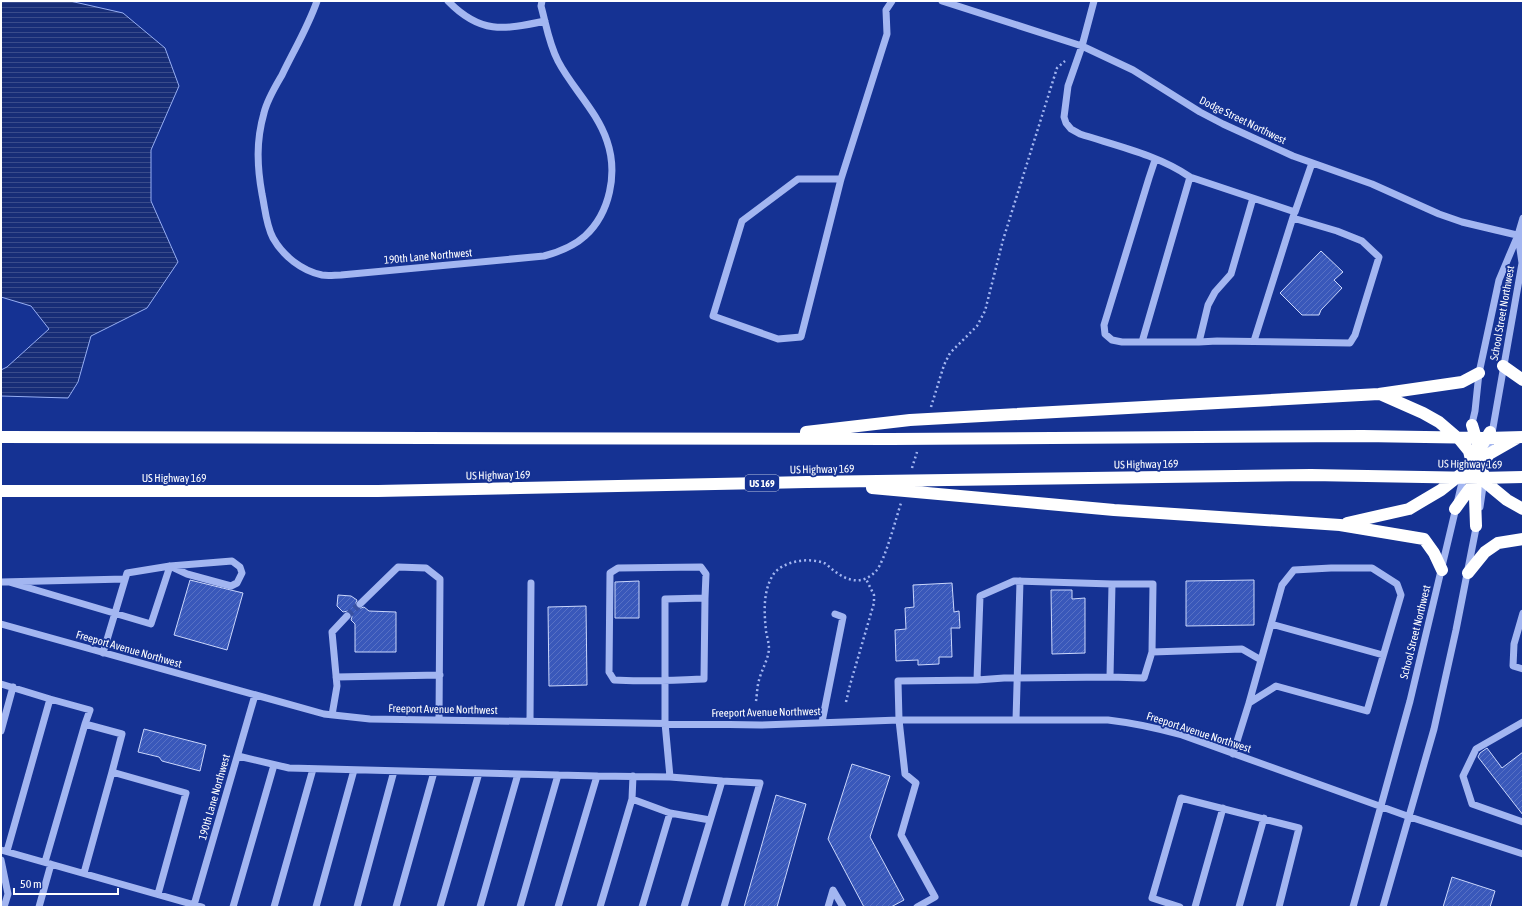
<svg xmlns="http://www.w3.org/2000/svg" width="1524" height="908" viewBox="0 0 1524 908" font-family="'Asap Condensed',sans-serif">
<style>
.water{fill:url(#water-rules);stroke:#96aef4}
.building{fill:url(#building-hatch);stroke:#cbd7fc}
.lines{fill:none;stroke-linecap:round;stroke-linejoin:round}
.minor-tunnel{stroke:#3851a3;stroke-width:7;stroke-dasharray:7 3.5;stroke-linecap:butt}
.path{stroke:#a3b6f1;stroke-width:2.5;stroke-dasharray:2 3;stroke-linecap:butt}
.minor{stroke:#a3b6f1;stroke-width:7}
.highway{stroke:#fff;stroke-width:12}
.labels{text-anchor:middle;dominant-baseline:central;stroke-width:3.5;stroke-linejoin:round;paint-order:stroke}
.shield{fill:#153293;stroke:#b9c2df;stroke-width:1}
.shield-label{font-size:10px;font-weight:bold;fill:#fff}
.street-label{font-size:11px;fill:#fff;stroke:#153293}
</style>
<defs>
<pattern id="water-rules" width="6" height="5" patternUnits="userSpaceOnUse"><rect width="6" height="5" fill="#172d77"/><path d="M0 2.5h6" fill="none" stroke="#3a4c8b"/></pattern>
<pattern id="building-hatch" width="6" height="6" patternUnits="userSpaceOnUse"><rect width="6" height="6" fill="#3958ba"/><path d="M-1 1l2-2M0 6l6-6M5 7l2-2" fill="none" stroke="#5771c4"/></pattern>
</defs>
<rect width="100%" height="100%" fill="#153293"/>
<path class="water" d="M1,1H70L123,13L165,48L179,86L151,150V201L178,262L147,308L91,336L78,382L68,398L1,396V370L7,367L49,329L31,306L1,297Z"/>
<path class="building" d="M1321,251L1343,272L1334,280L1342,288L1321,310L1319,315H1302L1280,293Z
M190,580L243,593L227,650L174,635Z
M1254,580V625L1186,626V581Z
M639,581V618H615V582Z
M952,583L954,612L959,611L960,628H951L952,657H939V664L918,665V660L896,661L895,630L906,629L905,608L914,607L913,585Z
M1051,590H1072V599L1085,598V653L1052,654Z
M338,595L351,596L357,600L355,605L358,609L364,607L369,611L396,612V652H355V624L351,620L352,617L351,613L348,611L343,612L337,606Z
M586,606L587,685L549,686L548,607Z
M144,729L206,745L200,771L162,761L159,757L138,752Z
M1487,748L1502,768L1523,752V815L1478,757L1480,753Z
M852,764L890,776L870,837L904,900L891,907H864L828,839Z
M776,795L806,804L777,907H744Z
M1452,877L1495,891L1490,907H1443Z"/>
<g class="lines">
<path class="minor-tunnel" d="M347,616L360,604"/>
<path class="path" d="M931,407L944,365L950,353L977,326L985,311L1003,240L1057,68L1065,61
M912,468L917,452
M756,701C757,695 757,687 759,680C762,669 768,660 769,649C769,643 767,637 766,631C764,612 763,591 773,575C782,561 809,557 824,563C827,564 830,568 833,570C847,581 862,586 876,571C885,561 896,518 901,503
M846,702L850,685L874,603V595L866,579"/>
<path class="minor" d="M317,1C308,27 294,50 282,75C275,87 267,100 264,113C256,141 257,166 262,194C265,208 266,225 273,238C283,256 302,271 322,275C328,276 335,275 341,275L544,256C559,252 573,247 585,236C610,213 618,173 607,141C597,111 572,88 558,61C549,44 546,24 541,6L542,1
M448,1C480,34 503,30 545,21
M942,1L1082,46L1133,70L1200,112L1223,124L1293,156L1372,184L1439,214L1462,222L1521,236
M1094,1L1082,46L1068,86L1064,117L1066,123L1071,129L1080,134C1117,146 1158,155 1190,177L1295,212L1312,163
M1155,160L1149,178L1104,325L1105,334L1112,340L1122,342H1199L1217,341L1350,343L1355,335L1379,257L1362,241L1337,231L1293,218
M841,179H798L742,221L713,316L778,339L801,337L841,179L887,34L886,10L892,1
M1254,341L1294,214
M1142,342L1190,177
M1199,342L1208,305L1215,292L1231,274L1253,198
M1471,428L1475,411L1479,373L1499,280L1518,235L1523,218
M1488,456L1522,263L1518,235
M1480,507L1484,480
M1,582L125,579
M9,582L151,624L170,566
M360,604L398,567L426,568L440,579L439,720
M1523,613L1514,644L1513,666L1523,669
M1,624L324,714L370,719L761,725L899,720H1108C1134,723 1157,728 1182,735L1410,817L1523,854
M1271,624L1383,655
M1152,652L1144,678L1110,677L1112,584H1153L1152,652L1242,649L1261,660
M103,653L127,573L170,566L232,561L240,567L242,573L237,583L231,586L187,574L170,566
M336,677L440,675
M1110,677L1004,678L977,680L980,596L1014,581L1112,584
M1,684L50,699L7,851
M50,699L90,710L85,724L122,734L112,772L186,793L158,894
M332,715L337,686L332,632L347,616
M1016,720L1020,581
M530,721L531,583
M822,722L843,617L835,614
M1523,722L1476,749L1463,776L1472,804L1523,822
M1,731L13,687
M1233,754L1249,703L1276,686L1367,711L1401,595L1397,584L1372,568H1331L1294,570L1282,585L1249,703
M238,756L289,768L558,775
M722,781L760,783L724,907
M632,799L633,776
M1,850L202,907
M1,860L8,894L4,907
M45,862L85,724
M84,873L112,772
M194,905L255,695
M39,907L51,864
M233,907L274,765
M274,907L313,769
M316,907L354,770
M357,907L394,771
M396,907L434,772
M440,907L479,773
M480,907L518,774
M520,907L558,775L597,776
M558,907L597,776L670,777
M600,907L632,799L670,813
M642,907L670,813L710,820
M684,907L722,781L670,777L665,723V599L705,598L704,679C674,680 644,682 614,680L609,672L610,573L618,568L701,567L706,574L705,598
M828,907L833,890L843,907
M917,907L935,897L901,835L916,783L905,774L899,720L898,681L977,680
M1180,907L1152,898L1181,798L1299,828L1279,907
M1195,907L1223,808
M1239,907L1264,818
M1353,907L1410,701L1464,474
M1383,907L1434,729L1456,630L1477,523"/>
<path class="highway" d="M1503,366L1523,380
M1380,394L1423,413L1439,422L1460,440L1469,451L1476,480L1475,497L1476,526
M1472,425L1478,445
M806,432L910,420L1379,394L1462,382L1479,373
M1,437L891,439L1363,436L1487,438L1523,437
M1483,473L1484,481L1507,500L1523,509
M872,488L1114,510L1340,525L1424,539L1434,553L1442,570
M1,491H378L807,482L1311,475L1479,478L1523,477
M1455,509L1476,480L1481,466L1489,454L1517,438
M1347,523L1409,509L1441,490L1465,471L1472,462L1490,432
M1468,573L1485,552L1498,543L1523,539"/>
</g>
<g class="labels">
<rect class="shield" x="745" y="475" width="34" height="16" rx="3"/>
<g class="shield-label">
<text x="762" y="483">US 169</text>
</g>
<g class="street-label">
<text transform="translate(1243 120) rotate(26)">Dodge Street Northwest</text>
<text transform="translate(428 256) rotate(-5)">190th Lane Northwest</text>
<text transform="translate(1502 313) rotate(-80)">School Street Northwest</text>
<text transform="translate(1146 464) rotate(-1)">US Highway 169</text>
<text transform="translate(1470 464) rotate(1)">US Highway 169</text>
<text transform="translate(822 469) rotate(-1)">US Highway 169</text>
<text transform="translate(498 475) rotate(-1)">US Highway 169</text>
<text x="174" y="478">US Highway 169</text>
<text transform="translate(1415 632) rotate(-76)">School Street Northwest</text>
<text transform="translate(129 649) rotate(16)">Freeport Avenue Northwest</text>
<text transform="translate(443 709) rotate(1)">Freeport Avenue Northwest</text>
<text transform="translate(766 712) rotate(-1)">Freeport Avenue Northwest</text>
<text transform="translate(1199 732) rotate(18)">Freeport Avenue Northwest</text>
<text transform="translate(214 797) rotate(-74)">190th Lane Northwest</text>
</g>
</g>
<rect width="1524" height="908" fill="none" stroke="#ffffff" stroke-width="4"/>
<path d="M14 888v6h104v-6" fill="none" stroke="#ffffff" stroke-width="2"/>
<text x="20" y="888" font-size="12" fill="#ffffff" stroke="#153293" stroke-width="3" paint-order="stroke">50 m</text>
</svg>
